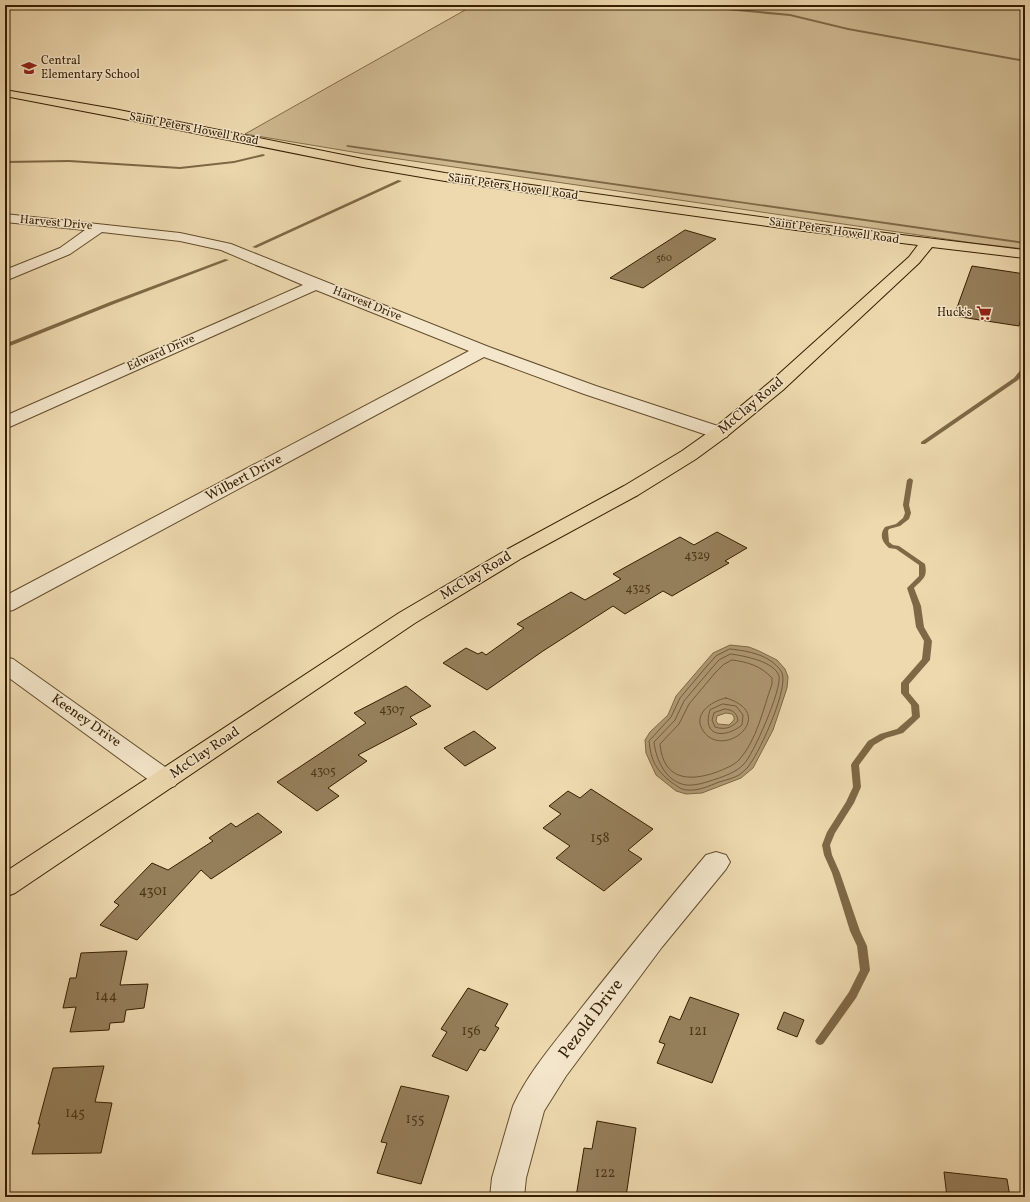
<svg xmlns="http://www.w3.org/2000/svg" width="1030" height="1202" viewBox="0 0 1030 1202" font-family="Vollkorn,serif">
<style>
.green{fill:#cfb991;stroke:#826c48}
.water{fill:#af9974;stroke:#7e6846;fill-rule:evenodd}
.lines{fill:none;stroke-linecap:round;stroke-linejoin:round}
.shore{stroke:#725c3a;stroke-width:1}
.stream{fill:#7e6846;fill-rule:evenodd}
.building{fill:#957f5b;stroke:#351e00}
.minor-casing{stroke:#634d2c;stroke-width:2}
.major-casing{stroke:#351e00;stroke-width:2}
.minor{fill:#f4e6cb;fill-rule:evenodd}
.major{fill:#eed9af;fill-rule:evenodd}
.labels{text-anchor:middle;dominant-baseline:central;stroke-width:3;stroke-linejoin:round;paint-order:stroke}
.far-number-label{font-size:10px;fill:#4d3617}
.far-poi-label{font-size:12px;fill:#351e00;stroke:#f4e6cb;text-anchor:start}
.far-street-label{font-size:12px;fill:#351e00;stroke:#f4e6cb}
.number-label{font-size:12px;fill:#4d3617}
.street-label{font-size:14px;fill:#351e00;stroke:#f4e6cb}
.near-number-label{font-size:14px;fill:#4d3617}
.near-street-label{font-size:17px;fill:#351e00;stroke:#f4e6cb}
</style>
<rect width="100%" height="100%" fill="#eed9af"/>
<filter id="stains"><feTurbulence type="fractalNoise" baseFrequency=".005" numOctaves="4"/><feColorMatrix values="0 0 0 0 .2 0 0 0 0 .09 0 0 0 0 .02 0 0 0 .5 -.17"/></filter>
<radialGradient id="worn" r=".72"><stop offset=".6" stop-color="#630" stop-opacity="0"/><stop offset="1" stop-color="#630" stop-opacity=".3"/></radialGradient>
<path class="green" d="M474,5H1009L1025,8V249L973,243L365,154L245,134Z"/>
<path class="water" d="M730,645L749,647L759,651L777,660L785,669L788,677L787,688L773,730L753,768L741,778L702,793L686,794L676,791L656,775L646,753L645,740L650,732L668,715L676,696L713,653ZM726,713L732,714L734,717V720L729,725L718,724L716,721L717,716Z"/>
<g class="lines">
<path class="shore" d="M730,649C749,651 770,655 781,671C791,684 760,751 750,764C748,768 743,772 739,775C734,778 726,780 719,782C709,786 699,791 687,790C681,790 676,785 671,782C656,770 651,761 649,741L671,717L680,698L707,666L716,656Z
M731,654C744,656 774,661 779,676C782,689 753,756 743,765C736,772 725,776 716,779C707,782 696,786 686,785C666,782 656,760 654,742L675,720L684,701L711,669L719,660Z
M732,660C748,662 761,666 772,678V684C763,709 757,740 739,760C733,766 724,769 717,772C689,782 663,780 660,744L679,724L689,704L715,673L723,665Z
M726,698C779,714 725,760 704,732C691,715 711,701 726,698Z
M723,704L736,706L743,715L742,725C725,739 701,737 710,710Z
M725,709C733,710 737,713 738,721C731,728 725,730 715,727L712,720L714,713Z"/>
<path class="stream" d="M700,5L790,14L848,28L1025,60V62L848,30L790,16L726,10Z
M347,145L1025,242V244L348,147L346,146Z
M263,154L265,155L264,156L234,163L180,169L69,162L5,163V161L69,160L180,167L234,161Z
M398,180L402,181L256,248L252,247Z
M225,259L229,260L114,304L5,348V344L110,302Z
M1025,366V372L1018,380L925,444H921V442L1014,378L1023,367Z
M910,478L913,480L909,505L911,513L909,519L900,526L889,529L888,531L889,542L893,545L899,546L925,564C928,578 922,579 914,588L921,606L924,627L932,641L930,660L909,684V693L919,705L920,717L903,733L886,738L874,745L859,765L861,787L854,803L835,833L830,845L832,855L840,873L860,931L867,946L870,970L856,998L823,1044L820,1045L817,1044L815,1041L817,1038L849,992L860,970L857,946L850,931L832,873L824,855L822,845L827,832L846,802L853,787L851,765L852,763L868,741L880,734L897,729L912,716L911,705L901,693V683L922,659L924,641L916,627L913,606L907,588L919,576V565L896,549L889,548C882,542 879,535 885,527L896,524L903,518L905,513L903,505L907,480Z"/>
</g>
<path class="building" d="M685,230L716,239L643,288L610,278Z
M972,266L1025,274V304L1019,326L954,316Z
M717,532L747,548L725,561L729,563L672,596L663,591L625,614L613,606L543,651L487,690L443,663L466,648L478,654L482,652L486,655L524,628L517,624L571,592L585,600L621,579L613,574L680,537L694,545Z
M406,686L431,706L410,717L417,724L358,755L367,761L328,788L339,796L317,811L277,782L366,723L354,713Z
M474,731L496,748L465,766L444,748Z
M591,789L653,829L628,850L642,859L604,891L556,858L570,846L543,828L561,814L549,806L568,791L580,798Z
M258,813L282,832L211,879L201,870L137,940L100,925L119,905L114,902L152,863L168,870L213,841L209,838L231,823L236,827Z
M127,951L120,985L148,984L144,1008L126,1010L124,1022L110,1023L109,1030L70,1032L76,1007L63,1008L70,978H76L81,953Z
M468,988L508,1004L495,1026L499,1028L485,1051L480,1049L467,1071L432,1056L447,1032L441,1029Z
M690,997L739,1014L712,1083L657,1063L665,1044L659,1042L670,1016L680,1020Z
M784,1012L804,1020L797,1037L777,1029Z
M104,1066L95,1102L112,1103L101,1153L32,1154L40,1124H38L53,1068Z
M401,1086L449,1096L421,1184L377,1173L387,1143L381,1142Z
M597,1121L636,1128L626,1197H576L584,1148L592,1149Z
M944,1172L1007,1179L1010,1197H947Z"/>
<g class="lines">
<defs>
<path id="minor" d="M5,214L180,233L231,244L489,347L596,386L727,429L729,433L727,437L720,439L713,437L584,394L484,357L13,610L5,612V596L469,351L316,290L5,429V416L303,285L221,250L180,241L102,232L70,254L5,281V270L60,248L85,230L5,222Z
M5,657L13,659L175,774L179,780L175,786L166,789L157,786L5,675Z
M716,852L726,855L730,862L726,869L662,947L566,1076L544,1111L526,1178L524,1197H490L492,1178L513,1106C529,1071 556,1041 579,1011C621,958 663,906 706,855Z"/>
<path id="major" d="M5,90L114,109L363,159L445,173L796,222L1025,250V258L932,247L919,263L783,390L726,437L696,459L638,495L522,558L415,623L15,893L5,897V872L399,613L508,549L624,486L682,451L713,429L770,382L909,257L918,245L796,230L445,181L363,167L114,117L5,96Z"/>
</defs>
<use href="#minor" class="minor-casing"/>
<use href="#major" class="major-casing"/>
<use href="#minor" class="minor"/>
<use href="#major" class="major"/>
</g>
<defs>
<symbol id="school-bare" viewBox="-9 -9 18 18"><path d="M0-5L7-2L0 1L-7-2ZM-4 1L0 2.5L4 1V4Q0 6-4 4Z" fill="#8f2418" stroke="#f4e6cb" stroke-width="2.5" paint-order="stroke"/></symbol>
<symbol id="supermarket-bare" viewBox="-9 -9 18 18"><path d="M-6-5.5h2.5l.6 2H6L4.5 2H-2.5L-4.4-4H-6ZM-1.5 3.2a1.3 1.3 0 1 0 .1 0ZM3 3.2a1.3 1.3 0 1 0 .1 0Z" fill="#8f2418" stroke="#f4e6cb" stroke-width="2.5" paint-order="stroke"/></symbol>
</defs>
<g fill-rule="evenodd">
<use href="#school-bare" x="18" y="57" width="22" height="22"/>
<use href="#supermarket-bare" x="973" y="302" width="22" height="22"/>
</g>
<g class="labels">
<g class="far-number-label">
<text x="664" y="258">560</text>
</g>
<g class="far-poi-label">
<text x="41" y="61">Central<tspan x="41" dy="14">Elementary School</tspan></text>
<text x="972" y="313" text-anchor="end">Huck's</text>
</g>
<g class="far-street-label">
<text transform="translate(194 129) rotate(11)">Saint Peters Howell Road</text>
<text transform="translate(513 187) rotate(8)">Saint Peters Howell Road</text>
<text transform="translate(56 223) rotate(5)">Harvest Drive</text>
<text transform="translate(834 231) rotate(8)">Saint Peters Howell Road</text>
<text transform="translate(367 304) rotate(22)">Harvest Drive</text>
<text transform="translate(161 353) rotate(-24)">Edward Drive</text>
</g>
<g class="number-label">
<text x="697" y="556">4329</text>
<text x="638" y="589">4325</text>
<text x="392" y="710">4307</text>
<text x="323" y="772">4305</text>
</g>
<g class="street-label">
<text transform="translate(751 406) rotate(-40)">McClay Road</text>
<text transform="translate(244 478) rotate(-28)">Wilbert Drive</text>
<text transform="translate(476 576) rotate(-31)">McClay Road</text>
<text transform="translate(86 721) rotate(35)">Keeney Drive</text>
<text transform="translate(205 753) rotate(-34)">McClay Road</text>
</g>
<g class="near-number-label">
<text x="600" y="838">158</text>
<text x="153" y="891">4301</text>
<text x="106" y="996">144</text>
<text x="471" y="1031">156</text>
<text x="698" y="1031">121</text>
<text x="75" y="1113">145</text>
<text x="415" y="1119">155</text>
<text x="605" y="1173">122</text>
</g>
<g class="near-street-label">
<text transform="translate(591 1019) rotate(-53)">Pezold Drive</text>
</g>
</g>
<rect width="1030" height="1202" fill="none" stroke="#eed9af" stroke-width="20"/>
<rect x="6" y="6" width="1018" height="1190" fill="none" stroke="#351e00" stroke-width="2"/>
<rect x="10" y="10" width="1010" height="1182" fill="none" stroke="#351e00"/>
<rect width="100%" height="100%" filter="url(#stains)"/>
<rect width="100%" height="100%" fill="url(#worn)"/>
</svg>
